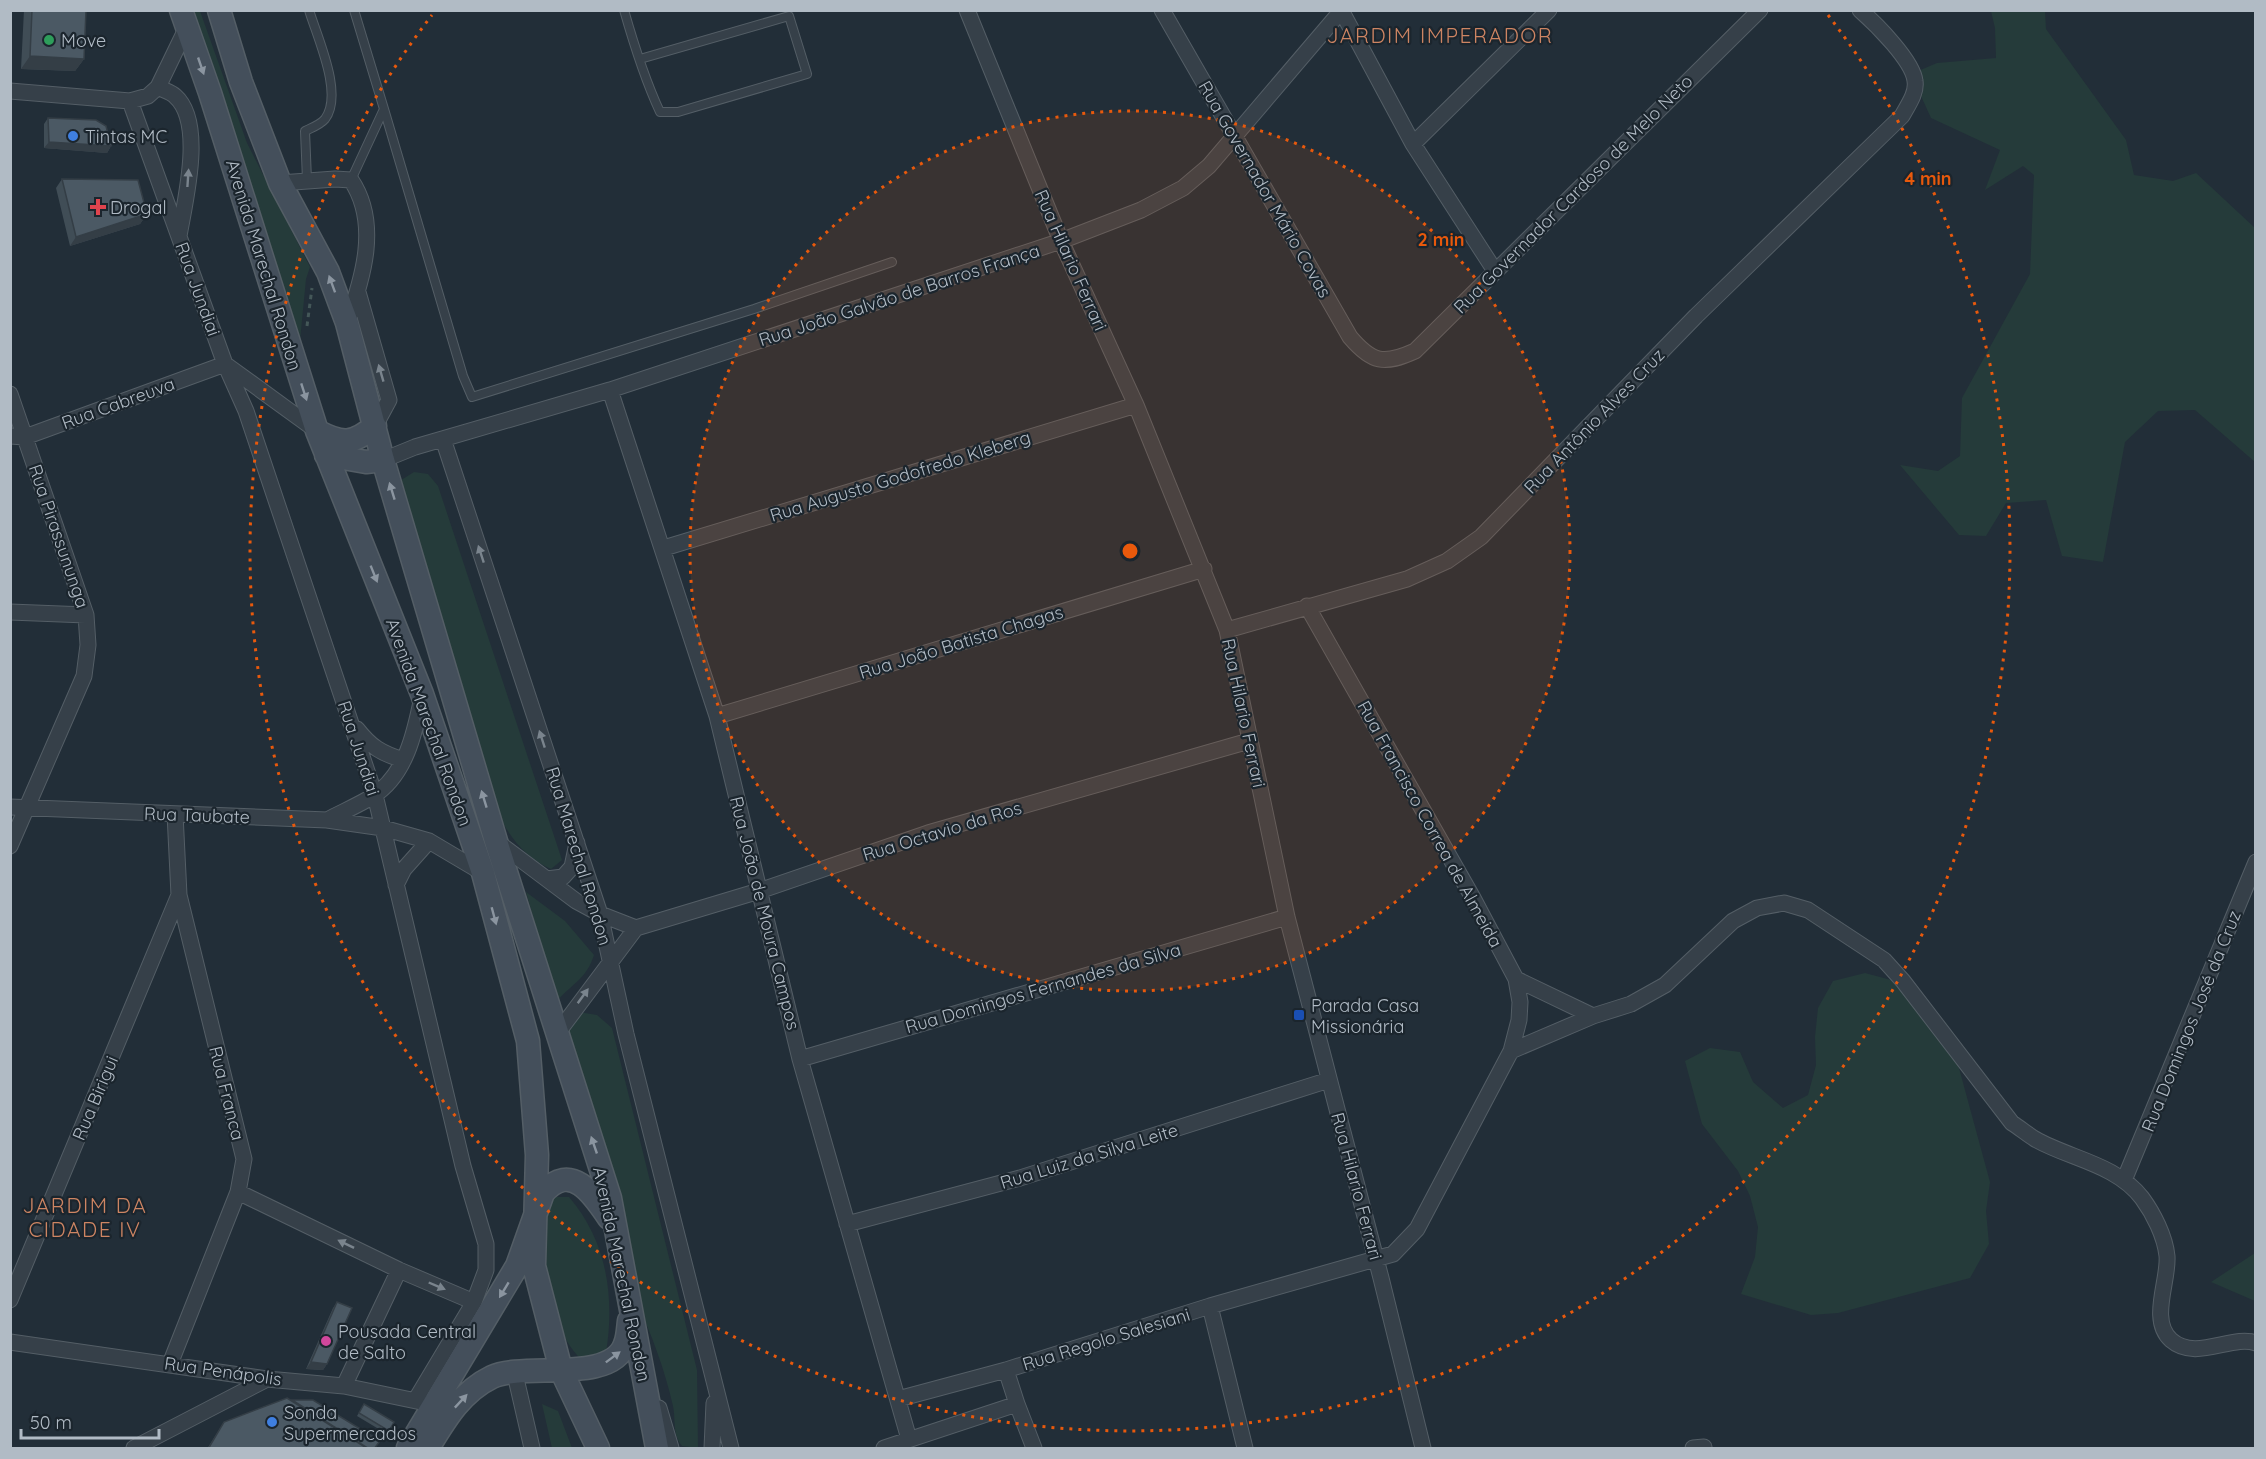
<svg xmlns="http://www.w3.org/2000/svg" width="2266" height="1459" viewBox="0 0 2266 1459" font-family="Quicksand,sans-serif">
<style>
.green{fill:#253b3a}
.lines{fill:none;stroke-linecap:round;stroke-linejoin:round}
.service-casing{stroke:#545e66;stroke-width:10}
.minor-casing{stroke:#545e66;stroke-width:17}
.secondary-casing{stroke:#545e66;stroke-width:25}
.path{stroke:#445758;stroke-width:3;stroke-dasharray:4.5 4.5;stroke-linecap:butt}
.service{stroke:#364049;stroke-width:8}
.minor{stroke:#364049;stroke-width:15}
.secondary{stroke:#444f5b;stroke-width:22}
.wall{fill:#404d56}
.shaded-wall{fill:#343e46}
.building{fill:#4b5964;stroke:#343e46;stroke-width:1.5}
.oneway{fill:#8b95a0}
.oneway2{fill:#7a848d}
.ring{fill:none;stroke:#e8590c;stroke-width:3;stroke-dasharray:3 6}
.leisure-dot{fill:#2e9e5b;stroke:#1b252d;stroke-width:2}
.shop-dot{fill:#3f7fe0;stroke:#1b252d;stroke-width:2}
.health-dot{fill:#e0444e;stroke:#1b252d;stroke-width:2}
.transit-dot{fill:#1a4fb4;stroke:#1b252d;stroke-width:2}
.hotel-dot{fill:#d1479c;stroke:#1b252d;stroke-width:2}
.labels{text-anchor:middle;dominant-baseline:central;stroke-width:4.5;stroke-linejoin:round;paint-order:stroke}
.poi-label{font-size:18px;fill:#b1bbc5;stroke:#1b252d;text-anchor:start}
.street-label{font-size:18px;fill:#b1bbc5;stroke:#1b252d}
.quarter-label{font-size:21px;letter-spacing:1.5px;fill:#ce8563;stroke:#1b252d}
.centre{fill:#e8590c;stroke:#1b252d;stroke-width:3}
.ring-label{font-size:18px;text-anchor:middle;font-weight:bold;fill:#e8590c;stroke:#1b252d;stroke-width:4.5;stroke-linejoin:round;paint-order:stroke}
</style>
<rect width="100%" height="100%" fill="#222e38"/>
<path class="green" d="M193,11H200L247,143L310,267L306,279L299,351Z
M1991,11H2045L2046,29L2126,140L2134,175L2173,181L2196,173L2255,228V462L2195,410L2158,411L2125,442L2103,562L2062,556L2046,500L2006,503L1986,536L1959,535L1900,465L1938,471L1960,456L1962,398L2030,274L2034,175L2023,166L1985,190L2000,150L1931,118L1911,74L1937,63L1996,58L1995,28Z
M414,472L428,474L438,486L562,860L551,869C528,859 512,841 501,819L398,482Z
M526,892L565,921L594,955C587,978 573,983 557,1001Z
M1865,973L1895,981L1924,1002L1947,1024L1990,1182L1986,1211L1989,1244L1970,1278L1838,1313L1811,1315L1741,1294L1755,1257L1758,1227L1750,1196L1738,1171L1702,1124L1685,1061L1710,1048L1740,1052L1753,1082L1783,1108L1808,1095L1816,1065L1815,1037L1818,1008L1833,981Z
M579,1012L597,1015L612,1028L697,1370L698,1448L682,1446C672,1433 676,1421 673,1406C665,1370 651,1333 636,1300L565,1029Z
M556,1197H569C607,1241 615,1297 606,1353L586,1363C560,1345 542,1287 541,1255C541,1239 545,1221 547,1205Z
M2255,1253V1301L2211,1282Z
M542,1404L558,1411L572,1448H552Z"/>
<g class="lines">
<defs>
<path id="service" d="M624,10C634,45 645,80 660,112H678L807,74L789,16L640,59
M384,109L463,376L472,397L754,309L892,262
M307,180L305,131C311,128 320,125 325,119C344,94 317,37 309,10
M351,180L384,109L354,10"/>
<path id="minor" d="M967,10L1061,241L1136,405L1227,630L1287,917L1381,1278L1423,1448
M1162,10L1350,337C1372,363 1384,365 1415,351L1760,10
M1341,10L1413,144L1495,271
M158,87C163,90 171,92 175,96C205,122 185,201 179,236
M10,91L130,101L148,96L158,87L187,27
M130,101L225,364L246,411L375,795L463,1166L486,1244V1270L474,1302L416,1399
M1413,144L1549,10
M280,183L335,179L351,180C380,223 363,278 347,323
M358,292L389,400L375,426
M610,390L717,716L800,1059L909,1439
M10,394L86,615L88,645L84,676L10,846
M10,436L25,437L225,364L317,431
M443,439L600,914L626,1034L731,1448
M383,460L415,447L610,390L1061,241L1141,210L1183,188L1209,166L1342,10
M664,548L1136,405
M1307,606L1473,898L1516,979L1520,1002L1519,1020L1511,1051
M10,612L86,615
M1227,630L1407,579L1447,561L1481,537L1696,316L1902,116C1908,105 1917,93 1915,81C1913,61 1876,24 1860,10
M717,716L1204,569
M357,729C371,747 381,753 403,760
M10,807L327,820L383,828L429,841L483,873
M327,820C342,812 359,805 373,796C406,775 415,732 422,697
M496,841L576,901L600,914L636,928
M547,879L563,877L572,867L577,843
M396,885L404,869L429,841
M1516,979L1593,1016
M556,1035L636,928L759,891L928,833L1249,741
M800,1059L1287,917
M2125,1178L2256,862
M238,1192L399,1270L474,1302
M847,1224L1020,1178L1329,1080
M10,1300L179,895
M1210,1306L1245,1448
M10,1342L267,1379L344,1386L426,1403
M170,1364L238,1192L244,1159L179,895L175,814
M514,1370L532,1448
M344,1386L399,1270
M898,1399L1006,1370
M1017,1404L1034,1448
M659,1408L671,1448
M134,1448L267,1379
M712,1448L714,1403
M884,1448L1017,1404L1006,1370L1210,1306L1393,1254L1417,1229L1511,1051L1593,1016L1631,1004L1665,985L1733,921L1757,908L1784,903L1808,910L1884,960L1903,981L2012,1123C2020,1128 2027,1134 2035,1139C2070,1159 2116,1164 2142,1198C2153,1213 2165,1236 2167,1256C2169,1281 2149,1320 2171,1340C2196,1362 2232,1334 2256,1343
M1693,1448L1704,1447"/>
<path id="secondary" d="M181,10L210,93L317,431L422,694L483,873L528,1041L537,1155L534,1266L561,1370L598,1448
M219,10L241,82L280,183L328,272L347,323L383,460L496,841L610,1198L657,1448
M317,431C342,444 352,445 375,426
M326,455L366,462L383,460
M408,1448L517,1266L543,1193C571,1161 593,1194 609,1218
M428,1448C445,1420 461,1392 492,1377C524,1362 612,1384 625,1344C628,1337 628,1328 629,1321"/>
</defs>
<use href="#service" class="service-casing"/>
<use href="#minor" class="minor-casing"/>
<use href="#secondary" class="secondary-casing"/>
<path class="path" d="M307,326L312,288"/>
<use href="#service" class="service"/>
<use href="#minor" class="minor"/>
<use href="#secondary" class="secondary"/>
</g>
<path class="wall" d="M24,10H86L84,59L75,71L21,69Z
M48,118L111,146L107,153L44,148V124Z
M62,179L147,214L140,224L70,246L56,188Z
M337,1302L327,1364L323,1370L306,1369L333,1308Z
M292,1401L375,1449H207L224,1422Z
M364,1404L394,1422L387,1434L357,1416Z"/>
<path class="shaded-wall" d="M30,56L84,59L75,71L21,69Z
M49,142L111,146L107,153L44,148Z
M147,214L140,224L70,246L76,237Z
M311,1362L327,1364L323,1370L306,1369Z"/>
<path class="building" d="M32,10H86L84,59L30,56Z
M48,118L96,120L106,126L108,134H114L111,146L49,142Z
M62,179L138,180L147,214L76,237Z
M337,1302L352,1308L327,1364L311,1362Z
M287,1398L365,1447L364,1449H208L224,1422Z
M292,1400H313L380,1441L374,1449H369Z
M364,1404L394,1422L389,1431L359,1413Z"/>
<defs><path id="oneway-solid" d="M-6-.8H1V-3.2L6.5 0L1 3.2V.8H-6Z" transform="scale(1.5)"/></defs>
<g class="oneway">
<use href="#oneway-solid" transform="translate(201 66) rotate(71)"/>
<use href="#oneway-solid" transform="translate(332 284) rotate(-110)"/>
<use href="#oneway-solid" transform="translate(304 392) rotate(72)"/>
<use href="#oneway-solid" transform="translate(392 491) rotate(-107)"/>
<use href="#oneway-solid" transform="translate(374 574) rotate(68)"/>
<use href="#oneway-solid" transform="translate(484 799) rotate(-107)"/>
<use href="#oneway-solid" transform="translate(494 916) rotate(75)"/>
<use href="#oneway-solid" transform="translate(594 1145) rotate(-109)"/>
<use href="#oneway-solid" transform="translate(504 1290) rotate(121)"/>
<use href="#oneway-solid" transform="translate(613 1357) rotate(-37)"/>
<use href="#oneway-solid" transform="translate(461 1401) rotate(-47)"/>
</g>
<g class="oneway2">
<use href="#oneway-solid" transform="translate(188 178) rotate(-86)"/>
<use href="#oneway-solid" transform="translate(381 373) rotate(-106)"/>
<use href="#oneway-solid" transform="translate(481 554) rotate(-108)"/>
<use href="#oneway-solid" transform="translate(542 739) rotate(-108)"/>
<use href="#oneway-solid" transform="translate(583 996) rotate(-54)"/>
<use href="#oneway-solid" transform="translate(346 1244) rotate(-154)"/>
<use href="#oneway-solid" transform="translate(437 1286) rotate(23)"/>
</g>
<circle cx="1130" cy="551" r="440" fill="#e8590c" fill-opacity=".12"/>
<g class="ring">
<circle cx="1130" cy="551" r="440"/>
<path d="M1828 15A880 880 0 1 1 432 15"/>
</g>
<circle class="leisure-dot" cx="49" cy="40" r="6"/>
<g class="shop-dot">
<circle cx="73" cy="136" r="6"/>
<circle cx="272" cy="1422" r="6"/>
</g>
<path class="health-dot" d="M95 198h6v6h6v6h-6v6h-6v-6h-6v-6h6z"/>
<rect class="transit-dot" x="1293" y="1009" width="12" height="12" rx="3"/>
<circle class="hotel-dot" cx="326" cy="1341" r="6"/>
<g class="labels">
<g class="poi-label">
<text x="61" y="40">Move</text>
<text x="85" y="136">Tintas MC</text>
<text x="110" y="207">Drogal</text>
<text x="1311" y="1005">Parada Casa<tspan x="1311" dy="21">Missionária</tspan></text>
<text x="338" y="1331">Pousada Central<tspan x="338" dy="21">de Salto</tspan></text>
<text x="284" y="1412">Sonda<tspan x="284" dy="21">Supermercados</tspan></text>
</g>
<g class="street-label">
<text transform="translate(1265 189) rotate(60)">Rua Governador Mário Covas</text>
<text transform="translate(1573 194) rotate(-45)">Rua Governador Cardoso de Melo Neto</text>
<text transform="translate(1071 260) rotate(66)">Rua Hilario Ferrari</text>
<text transform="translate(264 265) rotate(73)">Avenida Marechal Rondon</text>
<text transform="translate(198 289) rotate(70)">Rua Jundiai</text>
<text transform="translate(899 295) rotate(-18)">Rua João Galvão de Barros França</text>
<text transform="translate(118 403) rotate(-20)">Rua Cabreuva</text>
<text transform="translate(1594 421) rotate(-46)">Rua Antônio Alves Cruz</text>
<text transform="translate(900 476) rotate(-17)">Rua Augusto Godofredo Kleberg</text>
<text transform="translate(59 536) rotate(71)">Rua Pirassununga</text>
<text transform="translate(961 642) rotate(-17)">Rua João Batista Chagas</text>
<text transform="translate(1244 713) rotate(78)">Rua Hilario Ferrari</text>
<text transform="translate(429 722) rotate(70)">Avenida Marechal Rondon</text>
<text transform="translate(359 748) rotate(72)">Rua Jundiai</text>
<text transform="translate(197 815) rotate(2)">Rua Taubate</text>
<text transform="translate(1430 824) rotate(61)">Rua Francisco Correa de Almeida</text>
<text transform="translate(942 831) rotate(-17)">Rua Octavio da Ros</text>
<text transform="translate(579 856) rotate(73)">Rua Marechal Rondon</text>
<text transform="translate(765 913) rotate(76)">Rua João de Moura Campos</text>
<text transform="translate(1043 988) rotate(-16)">Rua Domingos Fernandes da Silva</text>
<text transform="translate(2191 1021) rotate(-68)">Rua Domingos José da Cruz</text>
<text transform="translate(227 1093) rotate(76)">Rua Franca</text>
<text transform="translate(95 1098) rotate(-67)">Rua Birigui</text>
<text transform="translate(1089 1156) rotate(-17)">Rua Luiz da Silva Leite</text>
<text transform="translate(1357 1186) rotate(75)">Rua Hilario Ferrari</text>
<text transform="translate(622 1274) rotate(78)">Avenida Marechal Rondon</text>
<text transform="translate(1106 1339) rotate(-17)">Rua Regolo Salesiani</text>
<text transform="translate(223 1371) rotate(8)">Rua Penápolis</text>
</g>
<g class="quarter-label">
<text x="1440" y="35">JARDIM IMPERADOR</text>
<text x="85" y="1205">JARDIM DA<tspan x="85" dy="24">CIDADE IV</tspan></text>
</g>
</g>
<circle cx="1130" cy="551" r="9" class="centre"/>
<g class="ring-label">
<text x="1928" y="185">4 min</text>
<text x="1441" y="246">2 min</text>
</g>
<rect width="2266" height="1459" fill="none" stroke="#b1bbc5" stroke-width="24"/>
<path d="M21 1429v9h138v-9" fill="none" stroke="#b1bbc5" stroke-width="3"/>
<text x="30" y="1429" font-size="18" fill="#b1bbc5" stroke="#1b252d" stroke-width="4.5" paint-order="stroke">50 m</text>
</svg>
